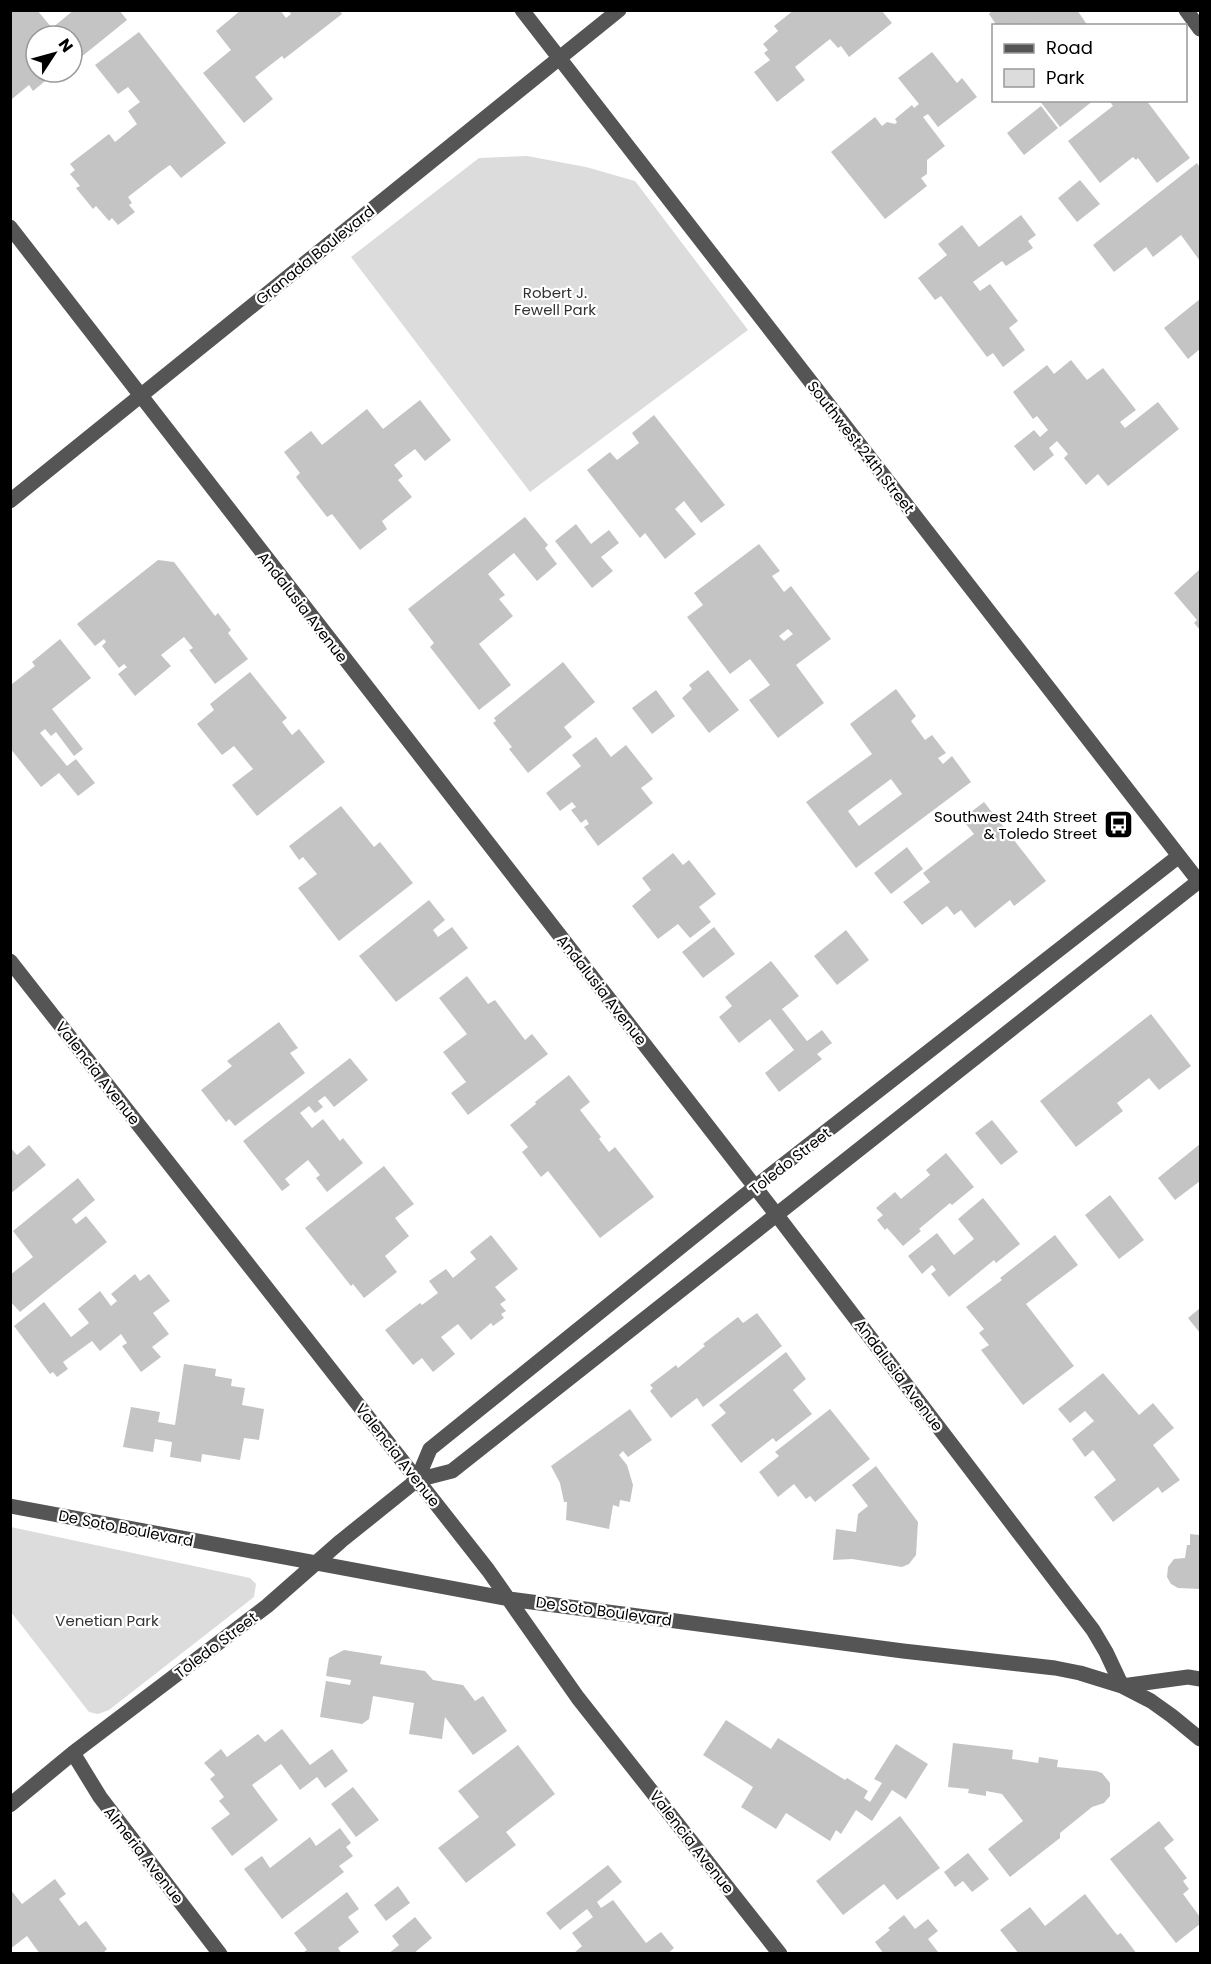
<svg xmlns="http://www.w3.org/2000/svg" width="1211" height="1964" viewBox="0 0 1211 1964" font-family="Poppins,sans-serif">
<style>
.green{fill:#dcdcdc}
.building{fill:#c4c4c4;fill-rule:evenodd}
.lines{fill:none;stroke-linecap:round;stroke-linejoin:round}
.minor{stroke:#555;stroke-width:15}
.labels{text-anchor:middle;dominant-baseline:central;stroke-width:4.5;stroke-linejoin:round;paint-order:stroke}
.street-label{font-size:15px;fill:#000;stroke:#fff}
.park-label{font-size:15px;fill:#333;stroke:#fff}
.poi-label{font-size:15px;fill:#000;stroke:#fff;text-anchor:end}
</style>
<rect width="100%" height="100%" fill="#fff"/>
<path class="green" d="M527,156L586,167L635,181L748,330L530,492L351,257L479,158Z
M11,1527L250,1578L256,1584L254,1597L109,1710L98,1714L89,1712L11,1612Z"/>
<path class="building" d="M10,10H37L52,28L74,10H119L127,20L75,62L72,57V36H36V72H56L33,91L29,85L12,99L10,97Z
M241,10H280L286,18L291,14L288,10H339L342,14L284,59L282,56L255,77L273,99L244,123L203,73L231,50L216,31Z
M794,10H881L892,23L849,57L841,46L838,48L830,39L795,67L805,80L777,102L754,72L770,60L764,53L768,50L763,44L778,31L774,26Z
M993,10H1077L1088,26H1036L1034,23L1030,26H1014L1012,23L1009,26H997L989,14Z
M139,32L226,143L181,178L170,165L160,172L128,197L132,203L129,205L135,212L118,225L112,218L109,221L96,206L93,209L76,188L80,186L70,174L75,170L70,164L109,134L115,142L137,124L128,111L140,102L128,87L118,94L95,65Z
M932,52L957,83L962,78L977,97L938,127L928,114L923,117L945,146L927,160V174L921,178L927,186L885,219L831,152L875,117L882,126L887,122L895,124L897,122L895,119L912,105L914,108L919,104L898,78Z
M1039,100H1094L1060,127Z
M1109,100H1146L1190,158L1157,183L1138,158L1136,160L1133,157L1100,183L1068,141L1113,106Z
M1041,106L1058,128L1024,155L1007,133Z
M1197,163L1200,168V261L1181,235L1153,257L1146,247L1114,272L1093,245Z
M1080,180L1100,204L1077,222L1058,198Z
M1021,215L1036,235L1028,241L1033,248L1006,266L1002,261L973,282L980,291L990,284L1018,321L1009,328L1025,350L1003,367L993,353L987,357L941,296L935,300L918,278L947,255L938,244L962,225L979,247Z
M1200,299V349L1188,359L1164,328Z
M1071,360L1087,380L1103,368L1136,410L1120,422L1125,428L1158,402L1179,429L1108,486L1098,474L1086,485L1064,458L1068,454L1057,441L1049,448L1054,455L1034,471L1014,446L1034,430L1040,437L1048,430L1037,416L1033,419L1013,392L1047,365L1054,374Z
M420,400L451,440L425,461L415,449L394,465L403,476L398,480L412,497L382,521L387,529L360,550L332,514L327,517L296,477L300,473L284,452L311,431L322,445L367,409L383,429Z
M654,415L725,505L701,523L684,501L675,509L696,534L665,559L645,533L640,538L587,470L610,452L617,460L639,443L632,433Z
M525,517L548,545L545,548L557,564L537,581L514,553L488,574L505,595L499,599L513,616L479,644L511,685L479,710L430,647L434,643L408,609Z
M576,524L591,544L609,530L619,543L601,557L613,571L592,588L555,541Z
M759,544L780,571L772,576L784,592L791,586L831,639L796,665L824,703L778,738L749,700L770,685L750,659L730,674L687,617L703,605L694,593ZM788,629L793,634L784,641L779,636Z
M158,560L174,562L215,616L218,613L231,630L228,633L248,659L215,684L189,650L193,648L184,637L161,655L171,666L135,696L118,674L127,667L124,664L119,668L102,646L106,642L104,639L95,646L77,624Z
M1200,569V630L1194,623L1197,620L1174,593Z
M60,639L91,678L52,709L83,749L74,756L56,732L51,736L45,729L40,733L67,766L76,759L95,783L78,796L59,773L41,787L10,748V681L12,684L35,666L32,662Z
M563,662L595,702L564,727L572,737L528,773L509,749L512,747L493,723L496,721L494,718Z
M708,670L739,710L709,733L682,698L692,689L689,685Z
M250,672L287,718L282,722L292,735L299,729L325,762L257,816L232,785L253,769L234,746L222,755L197,724L214,710L210,704Z
M896,689L916,716L911,721L925,740L932,735L946,753L938,758L943,764L952,756L971,782L856,868L806,802L872,754L850,724ZM891,779L902,794L859,826L848,811Z
M656,690L675,716L652,734L632,708Z
M596,737L611,757L626,745L653,779L641,788L653,803L598,846L584,827L589,824L586,819L581,823L571,810L576,807L572,802L560,811L546,793L581,766L572,755Z
M984,802L1046,881L1014,906L1010,900L975,928L961,910L954,915L947,906L922,925L903,902L930,882L923,873L974,834L962,819Z
M341,806L374,847L380,842L413,883L339,941L298,888L317,874L303,857L299,860L289,846Z
M907,847L923,869L891,894L874,873Z
M673,853L683,865L689,860L716,894L699,907L711,922L690,938L678,924L658,939L632,906L651,890L642,878Z
M429,900L445,920L433,930L438,937L452,927L468,948L396,1002L359,956Z
M714,927L735,954L703,978L682,952Z
M846,930L869,960L837,985L814,956Z
M771,961L799,996L782,1009L807,1041L822,1030L832,1043L817,1054L822,1059L779,1092L765,1073L794,1050L770,1019L739,1043L719,1017L732,1006L725,997Z
M467,976L488,1004L495,1000L525,1040L532,1034L548,1054L468,1115L451,1093L466,1082L443,1052L467,1034L439,998Z
M1151,1014L1191,1066L1159,1090L1149,1078L1117,1103L1123,1111L1076,1147L1040,1101Z
M279,1022L298,1048L290,1053L305,1073L235,1126L229,1119L226,1122L201,1090L232,1066L227,1061Z
M350,1058L368,1080L334,1107L325,1096L318,1101L323,1107L315,1113L309,1106L300,1113L312,1128L323,1119L340,1141L343,1138L363,1163L327,1192L316,1178L320,1175L308,1160L285,1179L290,1185L282,1191L243,1141Z
M569,1075L590,1102L580,1110L601,1137L599,1139L609,1152L615,1147L654,1197L600,1238L548,1171L541,1177L522,1152L528,1147L510,1125L536,1104L535,1102Z
M992,1120L1018,1152L1001,1165L975,1133Z
M1200,1144V1181L1175,1200L1158,1178Z
M29,1145L46,1165L10,1194V1147L17,1155Z
M946,1153L974,1187L952,1205L950,1203L919,1229L921,1231L903,1246L887,1228L885,1230L877,1220L883,1215L876,1208L895,1192L901,1199L930,1175L926,1170Z
M384,1166L414,1204L395,1218L409,1236L385,1256L397,1272L364,1298L353,1284L351,1286L305,1228Z
M78,1178L95,1200L72,1219L76,1224L86,1216L107,1242L20,1312L10,1301V1275L33,1257L13,1231Z
M1110,1195L1144,1240L1119,1259L1085,1215Z
M983,1198L1020,1244L996,1263L994,1260L949,1297L931,1274L936,1270L932,1265L922,1274L908,1256L937,1233L954,1255L974,1239L958,1219Z
M491,1235L518,1269L495,1287L506,1300L500,1304L506,1311L501,1314L504,1318L493,1326L491,1323L471,1340L458,1324L441,1337L455,1354L433,1372L422,1358L413,1365L385,1330L420,1303L422,1305L438,1293L429,1281L446,1269L453,1278L476,1259L470,1252Z
M1055,1235L1078,1265L1026,1304L1074,1366L1023,1405L981,1350L989,1345L979,1333L984,1329L966,1307L1002,1280L1000,1278Z
M135,1274L140,1281L149,1274L170,1301L153,1313L169,1334L152,1347L161,1357L141,1372L122,1346L127,1343L121,1334L100,1351L92,1341L63,1362L68,1369L57,1377L53,1372L50,1374L14,1326L44,1302L71,1337L89,1323L78,1309L100,1291L111,1306L117,1301L111,1294Z
M1200,1308V1333L1188,1318Z
M757,1313L782,1346L703,1407L697,1398L671,1418L650,1391L653,1388L650,1385L676,1365L678,1368L705,1346L703,1344L738,1317L743,1323Z
M786,1352L806,1379L793,1390L812,1414L776,1442L773,1438L741,1463L711,1425L726,1413L719,1405Z
M184,1364L216,1369L215,1376L232,1379L231,1386L245,1388L242,1405L264,1409L259,1440L244,1438L240,1460L202,1454L201,1462L170,1457L172,1442L155,1439L153,1452L123,1447L131,1407L160,1412L158,1422L175,1425Z
M1103,1373L1139,1415L1153,1403L1174,1428L1153,1445L1180,1480L1162,1493L1158,1487L1113,1522L1094,1497L1116,1480L1093,1450L1085,1457L1072,1439L1094,1421L1085,1411L1070,1423L1058,1409Z
M630,1409L652,1440L628,1457L623,1451L619,1455L627,1465L633,1485L630,1502L620,1500L619,1507L613,1505L609,1529L566,1520L567,1502H564L560,1483L551,1466Z
M830,1409L870,1459L815,1502L810,1496L806,1499L794,1484L778,1497L759,1472L779,1456L775,1452Z
M876,1466L918,1522L916,1555L909,1564L902,1567L852,1559L833,1560L836,1529L856,1532L858,1514L868,1506L852,1485Z
M1190,1534L1200,1535V1589L1178,1588L1171,1584L1167,1577L1168,1567L1174,1559L1185,1558L1187,1545H1190Z
M344,1650L382,1656L380,1664L425,1671L433,1680L463,1685L475,1701L483,1696L507,1731L473,1755L445,1717L442,1739L409,1734L414,1703L373,1696L369,1719L362,1724L320,1717L326,1681L350,1685L351,1680L326,1676L329,1658Z
M726,1720L771,1749L778,1738L845,1780L847,1778L868,1791L864,1798L870,1802L882,1783L874,1779L896,1744L928,1764L906,1799L892,1790L872,1821L856,1810L841,1834L836,1830L830,1841L786,1813L776,1829L741,1807L753,1787L703,1755Z
M282,1729L310,1765L332,1749L348,1771L325,1788L317,1777L300,1790L281,1764L252,1785L278,1820L232,1856L211,1828L230,1814L219,1801L224,1797L210,1779L215,1775L204,1763L221,1749L227,1757L258,1734L265,1742Z
M953,1743L1013,1750L1012,1759L1038,1763L1039,1757L1058,1760L1057,1767L1096,1771L1102,1773L1110,1783V1796L1104,1803L1092,1807L1060,1833V1838L1010,1877L988,1849L1023,1821L1002,1794L986,1791V1796L968,1793L969,1789L948,1787Z
M518,1745L555,1794L506,1832L516,1845L466,1883L438,1848L479,1817L458,1791Z
M353,1787L379,1820L356,1837L331,1804Z
M900,1816L940,1868L897,1900L884,1884L843,1915L816,1881Z
M1159,1821L1174,1840L1164,1848L1187,1878L1183,1881L1189,1889L1183,1894L1200,1917V1924L1176,1943L1110,1859Z
M340,1828L351,1843L346,1847L353,1856L339,1866L344,1872L282,1919L244,1869L262,1856L270,1868L310,1837L316,1846Z
M968,1853L989,1879L972,1892L963,1881L955,1887L944,1872Z
M608,1865L622,1882L597,1902L601,1908L613,1900L646,1943L661,1932L674,1948L667,1954H573L582,1946L572,1933L593,1917L587,1909L560,1930L546,1913Z
M55,1879L66,1894L59,1899L79,1926L86,1921L107,1949L102,1954H40L27,1936L10,1949V1889L22,1904Z
M398,1886L410,1903L386,1921L374,1905Z
M347,1892L359,1909L348,1917L359,1932L338,1948L342,1954H301L307,1950L294,1933Z
M1085,1894L1117,1935L1121,1933L1137,1954H1019L1000,1930L1030,1907L1045,1926Z
M904,1915L915,1929L928,1919L938,1931L928,1939L938,1952L936,1954H884L875,1942L890,1930L888,1928Z
M415,1917L432,1938L413,1954H388L399,1945L392,1936Z"/>
<g class="lines">
<path class="minor" d="M522,10L1200,883
M1186,10L1200,29
M10,227L776,1214L1093,1630L1106,1652L1122,1686L1151,1701L1172,1716L1200,1739
M10,501L619,10
M10,961L488,1570L578,1698L780,1954
M417,1480L430,1449L755,1187L1179,856
M10,1506L509,1599L903,1651L1055,1668L1080,1673L1122,1686L1188,1677L1200,1679
M73,1753L100,1797L220,1954
M10,1805L73,1753L267,1606L341,1541L417,1480L452,1471L1199,881"/>
</g>
<defs>
<symbol id="bus-square" viewBox="-11 -11 22 22"><rect x="-9" y="-9" width="18" height="18" rx="4" fill="#000" stroke="#fff"/><path d="M-5-6H5V4H4V6H2V4H-2V6H-4V4H-5ZM-3.5-4V0h7V-4ZM-3.5 1.2v1.5H-2V1.2ZM2 1.2v1.5H3.5V1.2Z" fill="#fff"/></symbol>
</defs>
<g fill-rule="evenodd">
<use href="#bus-square" x="1102" y="808" width="33" height="33"/>
</g>
<g class="labels">
<g class="street-label">
<text transform="translate(315 255) rotate(-39)">Granada Boulevard</text>
<text transform="translate(861 447) rotate(52)">Southwest 24th Street</text>
<text transform="translate(303 607) rotate(52)">Andalusia Avenue</text>
<text transform="translate(602 990) rotate(52)">Andalusia Avenue</text>
<text transform="translate(98 1073) rotate(52)">Valencia Avenue</text>
<text transform="translate(790 1161) rotate(-38)">Toledo Street</text>
<text transform="translate(899 1375) rotate(53)">Andalusia Avenue</text>
<text transform="translate(398 1455) rotate(52)">Valencia Avenue</text>
<text transform="translate(126 1528) rotate(11)">De Soto Boulevard</text>
<text transform="translate(604 1611) rotate(8)">De Soto Boulevard</text>
<text transform="translate(216 1645) rotate(-37)">Toledo Street</text>
<text transform="translate(692 1842) rotate(52)">Valencia Avenue</text>
<text transform="translate(144 1855) rotate(52)">Almeria Avenue</text>
</g>
<g class="park-label">
<text x="555" y="292">Robert J.<tspan x="555" dy="17">Fewell Park</tspan></text>
<text x="107" y="1620">Venetian Park</text>
</g>
<g class="poi-label">
<text x="1097" y="816">Southwest 24th Street<tspan x="1097" dy="17">&amp; Toledo Street</tspan></text>
</g>
</g>
<rect width="1211" height="1964" fill="none" stroke="#000000" stroke-width="24"/>
<rect x="992" y="24" width="195" height="78" fill="#ffffff" stroke="#999999" stroke-width="1.5"/>
<rect x="1004" y="44" width="30" height="9" fill="#555555" stroke="#999999" stroke-width="1.5"/>
<text x="1046" y="54" font-size="18" fill="#000000">Road</text>
<rect x="1004" y="69" width="30" height="18" fill="#dcdcdc" stroke="#999999" stroke-width="1.5"/>
<text x="1046" y="84" font-size="18" fill="#000000">Park</text>
<g transform="translate(54 54) rotate(54)"><circle r="28" fill="#ffffff" stroke="#999999" stroke-width="1.5"/>
<path d="M0-4.5L10 22L0 15L-10 22Z" fill="#000000"/>
<text y="-9" font-size="16" font-weight="bold" text-anchor="middle" fill="#000000">N</text>
</g>
</svg>
